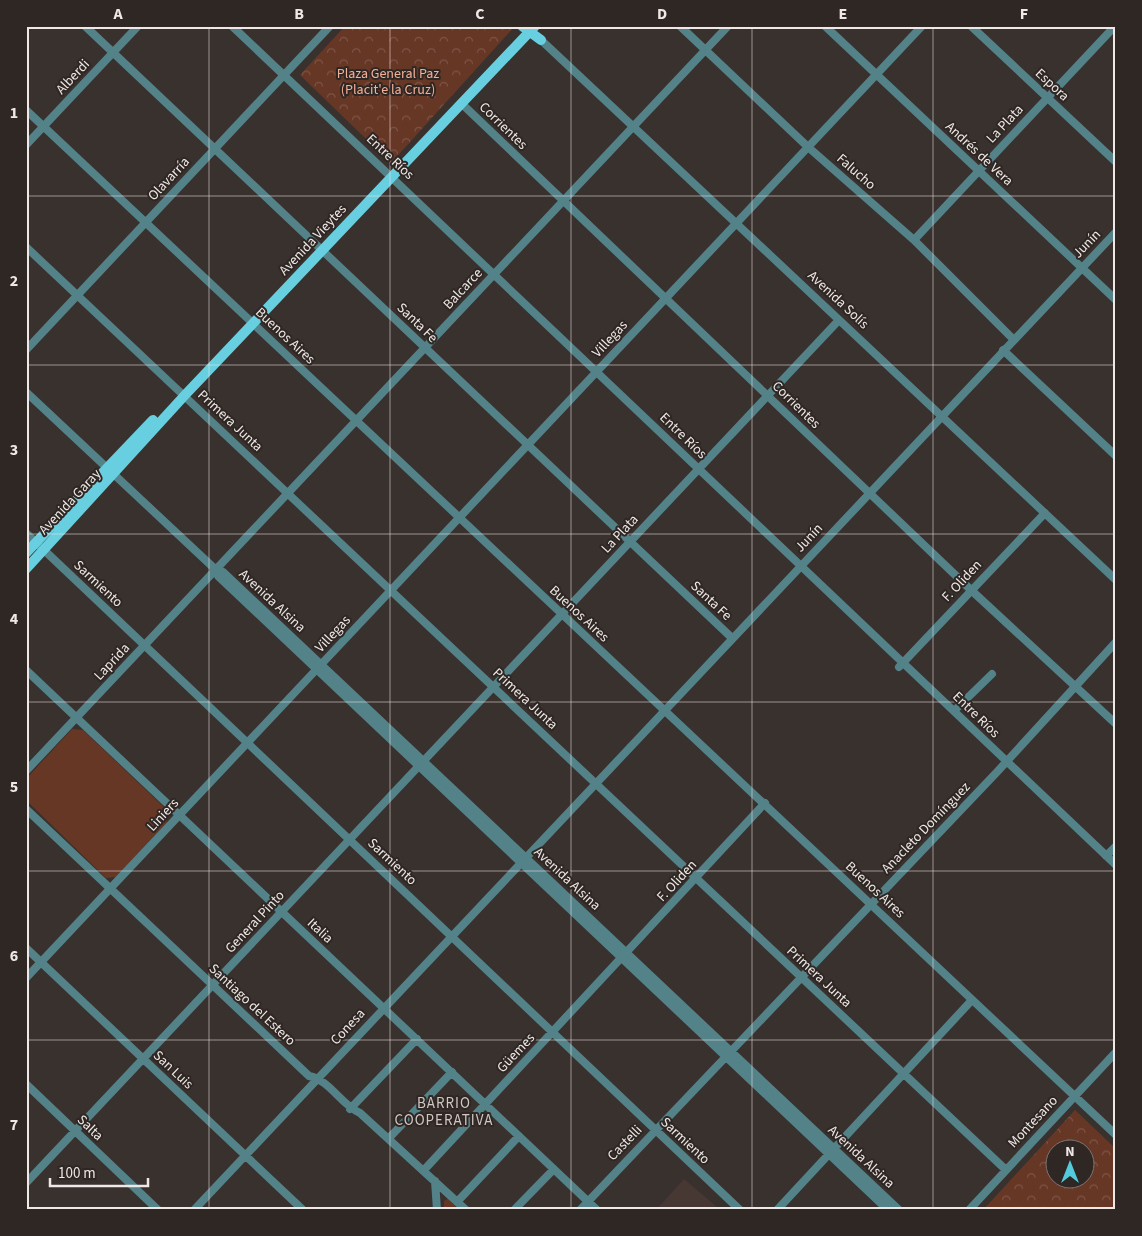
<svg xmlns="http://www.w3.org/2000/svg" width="1142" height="1236" viewBox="0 0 1142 1236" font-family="'Source Sans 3',sans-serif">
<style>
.built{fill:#473833}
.forest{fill:url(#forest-crowns);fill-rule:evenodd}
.garden{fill:#673726}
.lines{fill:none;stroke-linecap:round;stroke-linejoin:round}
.minor{stroke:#538289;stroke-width:8}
.major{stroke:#67cfdf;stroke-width:10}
.grid{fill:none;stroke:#eee8e6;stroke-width:1;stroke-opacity:0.55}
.labels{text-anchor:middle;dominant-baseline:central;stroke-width:4;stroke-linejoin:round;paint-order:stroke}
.park-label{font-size:14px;fill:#f5b098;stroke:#2f2724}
.street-label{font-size:14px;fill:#eee8e6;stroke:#2f2724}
.neighbourhood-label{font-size:15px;letter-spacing:1px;fill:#d0c6c2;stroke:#2f2724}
.neatline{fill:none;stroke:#eee8e6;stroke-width:2}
.grid-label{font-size:16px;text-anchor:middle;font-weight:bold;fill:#eee8e6}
</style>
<defs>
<pattern id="forest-crowns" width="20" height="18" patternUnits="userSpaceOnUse" patternTransform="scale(1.25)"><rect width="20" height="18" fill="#673726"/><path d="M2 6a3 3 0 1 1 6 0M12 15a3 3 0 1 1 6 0" fill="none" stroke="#7d5446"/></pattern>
</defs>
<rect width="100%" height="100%" fill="#39312e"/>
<path class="built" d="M684,1179L717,1207L715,1210H656Z"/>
<path class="forest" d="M345,26H513L514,27L391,163L300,75Z
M1075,1110L1116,1149V1210H983ZM1054,1148H1084V1178H1054Z
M448,1199L459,1210H444V1201Z"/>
<path class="garden" d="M72,729L83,730L167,810V822L116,877L106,878L26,800V779Z"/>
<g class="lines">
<path class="minor" d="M85,26L732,638
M232,26L1116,865
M680,26L808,147L914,240L1014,340
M825,26L1116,300
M971,26L1116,162
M541,40L1116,580
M461,103L971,590L1116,724
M26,110L1116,1135
M26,145L138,26
M914,240L1115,26
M26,247L1006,1170
M26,350L330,26
M1003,350L1116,456
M26,392L215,569
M26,533L740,1210
M899,667L1045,513
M26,670L597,1210
M954,711L992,674
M26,771L728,26
M26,809L309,1076C330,1080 341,1105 360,1113L466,1210
M1106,856L1116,846
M26,948L303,1210
M26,978L922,26
M26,1084L158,1210
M350,1109L417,1039
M389,1138L452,1072
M424,1170L765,803
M435,1181L437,1210
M26,1183L839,320
M457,1202L519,1136
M194,1210L1116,232
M514,1210L554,1169
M580,1210L997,772L1116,642
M777,1210L972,1000
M888,1210L218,576L215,569L223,572L899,1210
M969,1210L1116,1052"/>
<path class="major" d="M522,26L541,40
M26,553L153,420
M26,569L185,395L535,26"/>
</g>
<path class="grid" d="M209,26V1210M390,26V1210M571,26V1210M752,26V1210M933,26V1210M26,196H1116M26,365H1116M26,534H1116M26,702H1116M26,871H1116M26,1040H1116"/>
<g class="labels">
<g class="park-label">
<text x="388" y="74">Plaza General Paz<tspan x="388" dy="16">(Placit'e la Cruz)</tspan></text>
</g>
<g class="street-label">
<text transform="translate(73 77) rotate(-47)">Alberdi</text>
<text transform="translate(1052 85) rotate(43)">Espora</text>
<text transform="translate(1005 124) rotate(-47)">La Plata</text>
<text transform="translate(503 126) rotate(44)">Corrientes</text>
<text transform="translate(979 154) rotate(43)">Andrés de Vera</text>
<text transform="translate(390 157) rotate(43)">Entre Ríos</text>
<text transform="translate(856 172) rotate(41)">Falucho</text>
<text transform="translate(169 179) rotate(-47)">Olavarría</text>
<text transform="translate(313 240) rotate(-47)">Avenida Vieytes</text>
<text transform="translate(1087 244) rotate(-46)">Junín</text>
<text transform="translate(463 289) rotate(-47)">Balcarce</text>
<text transform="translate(838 300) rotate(43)">Avenida Solís</text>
<text transform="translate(417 323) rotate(44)">Santa Fe</text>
<text transform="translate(285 336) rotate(43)">Buenos Aires</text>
<text transform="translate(610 339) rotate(-47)">Villegas</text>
<text transform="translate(796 405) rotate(44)">Corrientes</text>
<text transform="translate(230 421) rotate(43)">Primera Junta</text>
<text transform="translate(683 436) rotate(44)">Entre Ríos</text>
<text transform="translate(70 502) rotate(-47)">Avenida Garay</text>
<text transform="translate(620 534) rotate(-47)">La Plata</text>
<text transform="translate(809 538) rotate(-47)">Junín</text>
<text transform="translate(962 581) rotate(-47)">F. Oliden</text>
<text transform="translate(98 584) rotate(43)">Sarmiento</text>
<text transform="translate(272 601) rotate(43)">Avenida Alsina</text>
<text transform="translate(711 601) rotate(43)">Santa Fe</text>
<text transform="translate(579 614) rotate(43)">Buenos Aires</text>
<text transform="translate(333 634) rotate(-47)">Villegas</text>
<text transform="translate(112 662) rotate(-47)">Laprida</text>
<text transform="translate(525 699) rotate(43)">Primera Junta</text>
<text transform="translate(976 715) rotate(44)">Entre Ríos</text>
<text transform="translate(163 815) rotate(-47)">Liniers</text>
<text transform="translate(926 828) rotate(-46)">Anacleto Domínguez</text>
<text transform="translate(392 862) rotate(43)">Sarmiento</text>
<text transform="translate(567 879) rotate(43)">Avenida Alsina</text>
<text transform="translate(677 881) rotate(-47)">F. Oliden</text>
<text transform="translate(875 890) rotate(43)">Buenos Aires</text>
<text transform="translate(255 922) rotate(-47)">General Pinto</text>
<text transform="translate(320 931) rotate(43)">Italia</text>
<text transform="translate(819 977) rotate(43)">Primera Junta</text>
<text transform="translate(252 1005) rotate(43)">Santiago del Estero</text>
<text transform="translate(348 1027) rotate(-47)">Conesa</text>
<text transform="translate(516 1053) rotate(-47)">Güemes</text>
<text transform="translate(173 1070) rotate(43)">San Luis</text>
<text transform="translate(1033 1122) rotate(-47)">Montesano</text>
<text transform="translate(90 1128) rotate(44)">Salta</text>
<text transform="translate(685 1141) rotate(43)">Sarmiento</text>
<text transform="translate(625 1143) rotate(-46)">Castelli</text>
<text transform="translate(861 1157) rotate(43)">Avenida Alsina</text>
</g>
<g class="neighbourhood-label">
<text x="444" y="1103">BARRIO<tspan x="444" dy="17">COOPERATIVA</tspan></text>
</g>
</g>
<rect width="1142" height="1236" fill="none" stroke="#2f2724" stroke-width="55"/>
<g transform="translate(1070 1164)"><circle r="24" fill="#2f2724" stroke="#7b7472"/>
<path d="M0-4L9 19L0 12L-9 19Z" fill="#53cbdb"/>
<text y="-8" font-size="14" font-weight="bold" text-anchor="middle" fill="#eee8e6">N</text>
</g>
<path d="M50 1178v8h98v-8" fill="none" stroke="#eee8e6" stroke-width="2.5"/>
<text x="58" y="1178" font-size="15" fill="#eee8e6" stroke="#2f2724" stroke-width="4" paint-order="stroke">100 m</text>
<rect x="28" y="28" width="1086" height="1180" class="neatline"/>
<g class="grid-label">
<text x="118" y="19">A</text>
<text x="299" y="19">B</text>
<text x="480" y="19">C</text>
<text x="662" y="19">D</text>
<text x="843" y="19">E</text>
<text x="1024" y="19">F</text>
<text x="14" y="118">1</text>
<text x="14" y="286">2</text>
<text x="14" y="455">3</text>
<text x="14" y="624">4</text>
<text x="14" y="792">5</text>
<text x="14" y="961">6</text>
<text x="14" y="1130">7</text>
</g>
</svg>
